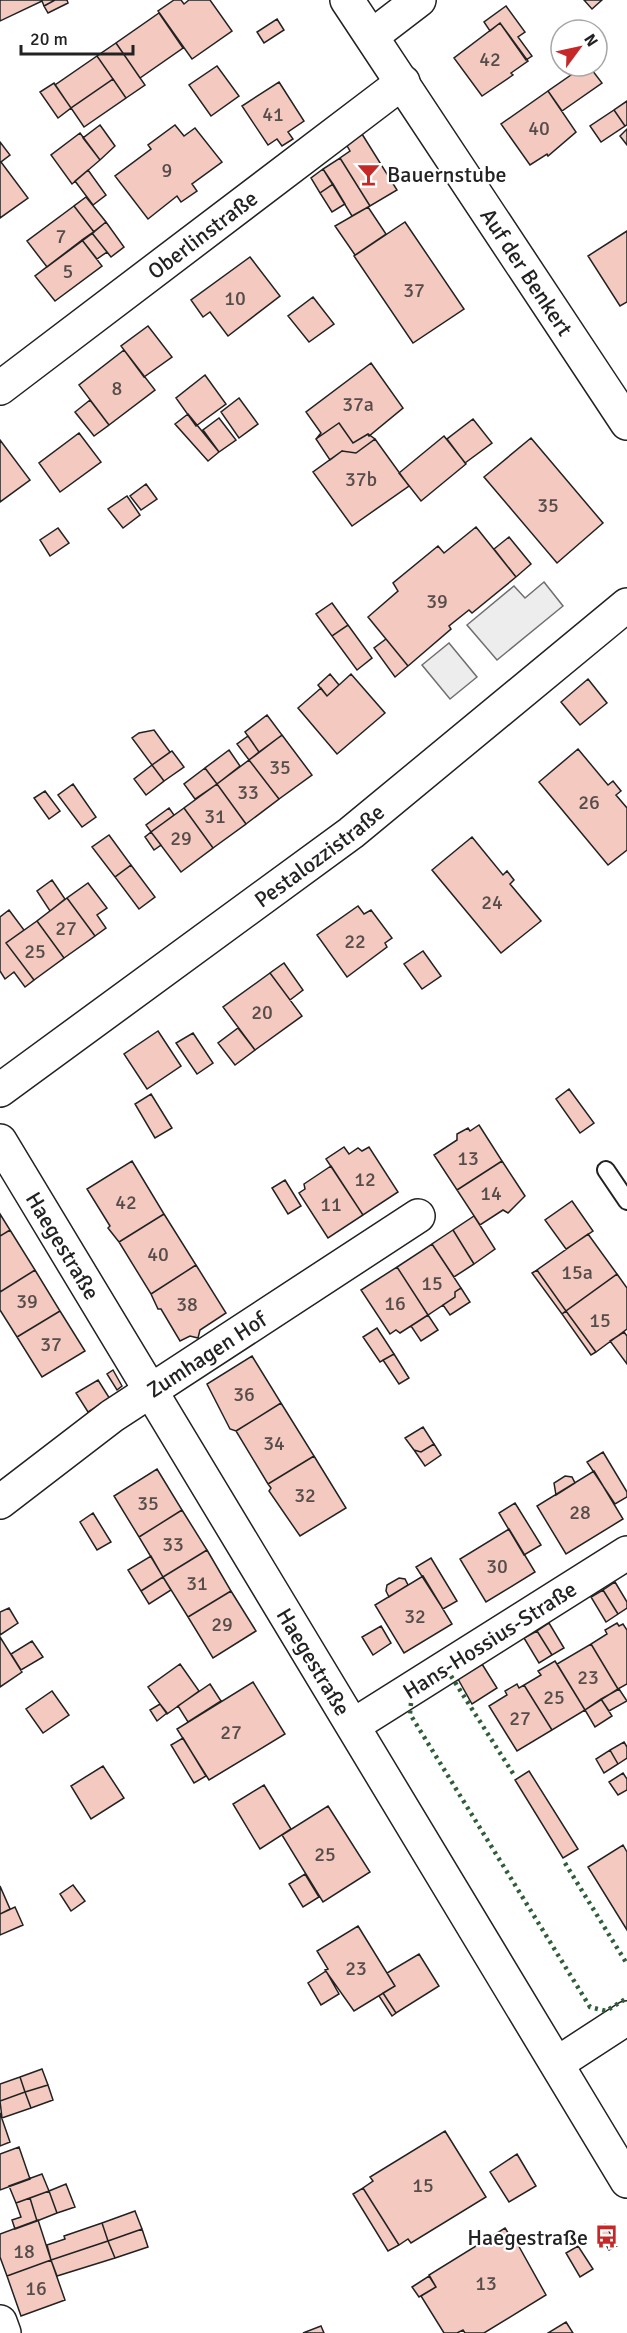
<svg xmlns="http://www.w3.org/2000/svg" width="627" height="2333" viewBox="0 0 627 2333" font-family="Signika,sans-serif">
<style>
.parking{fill:#ededed;stroke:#6f6f6f;stroke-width:1.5}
.building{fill:#f3c9c0;stroke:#222;stroke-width:1.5}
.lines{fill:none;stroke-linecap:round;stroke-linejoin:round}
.service-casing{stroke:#222;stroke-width:20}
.minor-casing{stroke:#222;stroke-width:36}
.service{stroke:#fff;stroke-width:16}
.minor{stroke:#fff;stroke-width:33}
.hedge{stroke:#2f5e38;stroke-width:4.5;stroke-dasharray:3 4.5;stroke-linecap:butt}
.labels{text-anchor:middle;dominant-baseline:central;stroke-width:4.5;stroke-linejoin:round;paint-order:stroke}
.number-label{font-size:20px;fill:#564c4a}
.poi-label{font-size:22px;fill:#222;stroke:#fff;text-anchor:start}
.street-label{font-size:22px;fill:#222;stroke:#fff}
</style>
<rect width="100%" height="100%" fill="#fff"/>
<path class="parking" d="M544,582L563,606L497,660L467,625L514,586L525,598Z
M449,643L477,677L450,699L422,665Z"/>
<path class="building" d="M0,0H55L44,6L42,1L0,21Z
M55,0H67L68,3L48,13L44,6Z
M174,0H181L184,4L189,0H210L232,31L192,59L158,11Z
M584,0H602L592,9Z
M506,6L525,32L518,37L532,56L526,60L500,23L490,31L484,22Z
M159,13L183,48L140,78L116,43Z
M277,19L284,30L264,43L257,32Z
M500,23L528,61L511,73L513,75L482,96L454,58Z
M116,43L145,85L126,98L97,56Z
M97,56L113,79L71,108L55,85Z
M217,66L239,96L211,116L189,85Z
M584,66H589L602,83L562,111L548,91Z
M113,79L126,98L84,127L71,108Z
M279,82L304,121L288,132L293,139L282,146L277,139L268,145L242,106Z
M54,83L71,108L58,118L40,92Z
M548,91L576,132L548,156L547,154L530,165L501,124Z
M627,101V125L625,126L614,110Z
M614,110L625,126L601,142L590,126Z
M100,125L115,146L100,160L83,138Z
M175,125L184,136L195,128L222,162L192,184L197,191L181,202L177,196L148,219L115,176L151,149L148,145Z
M627,129V145L620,136Z
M80,133L100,160L72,184L51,155Z
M362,134L397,190L370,206L340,158L350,151L346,144Z
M0,142L10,155L1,162L28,198L0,218Z
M340,158L370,206L352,216L323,169Z
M323,169L333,184L320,193L311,178Z
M88,170L106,195L93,205L75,181Z
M333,184L345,204L332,212L320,193Z
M86,197L106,222L94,232L74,206Z
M74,206L94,232L47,267L27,241Z
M368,207L386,234L355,255L335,226Z
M106,222L124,247L111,257L92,233Z
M405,222L464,309L413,343L354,256Z
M627,231V302L620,306L588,256Z
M92,233L107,252L97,259L82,240Z
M82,240L102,266L55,301L35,276Z
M250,257L280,296L228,336L210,312L203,317L191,300Z
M313,297L334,324L309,342L288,316Z
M148,326L172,357L144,377L121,346Z
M124,350L155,390L109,425L79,385Z
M371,363L403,408L369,436L368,434L353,443L339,423L316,439L321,433L306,412Z
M205,375L226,404L196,426L176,398Z
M239,398L258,424L239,438L221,412Z
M90,400L109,425L94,436L75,412Z
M188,414L219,452L208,461L175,424Z
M219,418L236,440L219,452L203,430Z
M473,419L492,443L465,463L447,439Z
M339,423L353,443L368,434L375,439L356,453L342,451L330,460L316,439Z
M79,433L101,462L60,492L39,463Z
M444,436L466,464L421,501L399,473Z
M531,438L603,523L557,563L484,477Z
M375,439L409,486L352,526L313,472L342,451L356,453Z
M0,440L30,480L0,502Z
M146,484L157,499L141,510L130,496Z
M127,496L140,515L123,528L108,509Z
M476,527L516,577L472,613L469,610L449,626L451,629L408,666L368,617L398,591L393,583L438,546L444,553Z
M58,528L69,543L50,556L40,540Z
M509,537L531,564L516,577L494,549Z
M332,603L348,625L332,636L316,614Z
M348,625L372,658L357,670L332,636Z
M386,639L408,666L395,677L374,648Z
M330,674L339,685L327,696L318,685Z
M351,674L385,713L337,754L298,708L321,688L327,696Z
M588,679L607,703L580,725L561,702Z
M267,715L282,735L259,752L245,732Z
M154,730L170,752L152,765L132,738L139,733Z
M282,735L312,775L279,799L249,760Z
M248,736L259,752L249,760L237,744Z
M578,749L608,785L613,781L621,791L616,795L627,808V850L608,865L539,782Z
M229,750L240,766L217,784L205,768Z
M172,751L184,767L164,781L152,765Z
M249,760L279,799L246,824L217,784Z
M152,765L164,781L146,795L134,779Z
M205,768L217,784L195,799L184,784Z
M73,784L96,817L82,827L58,795Z
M217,784L246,824L213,848L184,808Z
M45,791L60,811L49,819L34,798Z
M169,808L174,815L151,832L146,825Z
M184,808L213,848L181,872L151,832Z
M151,832L161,845L154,850L145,837Z
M109,835L131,865L115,877L92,847Z
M472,837L503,875L507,871L514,880L510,884L541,921L501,953L432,870Z
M131,865L155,897L139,909L115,877Z
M52,880L65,899L50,911L37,891Z
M88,883L107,908L97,915L106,928L95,936L67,898Z
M67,898L95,936L64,958L37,921Z
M358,906L364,914L371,910L392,938L385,943L387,947L347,977L317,935Z
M9,910L24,930L6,943L34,980L25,987L14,972L5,979L0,971V917Z
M37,921L64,958L34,980L6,943Z
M423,951L441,976L422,989L404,964Z
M284,963L303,990L290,1000L270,973Z
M270,973L302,1016L255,1050L223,1007Z
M238,1028L255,1050L235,1065L218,1043Z
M158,1031L181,1066L147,1089L124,1054Z
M193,1033L213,1063L197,1074L176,1043Z
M569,1089L594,1123L580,1133L556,1099Z
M151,1094L172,1128L155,1138L135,1104Z
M479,1125L502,1161L457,1190L434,1155L457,1140V1134L468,1128L470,1131Z
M344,1147L349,1154L358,1148L362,1151L369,1147L398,1192L363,1215L326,1159Z
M132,1161L164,1214L119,1242L108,1228L110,1226L87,1189Z
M502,1161L525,1196L508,1213L503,1210L480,1225L457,1190Z
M331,1166L363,1215L328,1238L299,1193L305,1189L304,1184Z
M285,1180L301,1206L288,1214L272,1188Z
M572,1201L593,1231L566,1249L545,1220Z
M0,1214L10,1230L0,1236Z
M164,1214L196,1265L151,1294L119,1242Z
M474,1216L495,1249L474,1264L453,1230Z
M10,1230L35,1270L0,1292V1236Z
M453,1230L474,1264L454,1277L432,1244Z
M588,1234L617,1274L566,1311L537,1270Z
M432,1244L461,1288L455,1292V1297L428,1315L397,1267Z
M196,1265L226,1313L200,1330L198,1338L190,1336L180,1341L161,1309H158L151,1294Z
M397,1267L428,1315L400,1333L396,1330L390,1334L361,1290Z
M35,1270L60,1311L17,1337L0,1310V1292Z
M537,1270L566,1311L562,1314L532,1273Z
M617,1274L627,1288V1329L596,1352L566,1311Z
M461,1288L470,1302L450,1315L443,1305L455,1297V1292Z
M60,1311L85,1351L42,1377L17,1337Z
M566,1311L596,1352L591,1355L562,1314Z
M428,1315L438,1330L421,1341L411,1326Z
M377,1328L394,1354L380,1362L363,1337Z
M624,1332L627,1336V1364L610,1341Z
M394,1354L409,1378L399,1384L383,1360Z
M252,1356L281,1403L236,1431L230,1429L207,1384Z
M113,1370L122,1386L117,1390L107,1374Z
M98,1380L110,1399L88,1412L76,1393Z
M281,1403L314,1456L268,1484L236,1431Z
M423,1427L434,1444L421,1452L414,1450L405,1438Z
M434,1444L441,1455L425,1466L414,1450L421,1452Z
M603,1452L627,1492V1497L615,1504L587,1462Z
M314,1456L346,1508L300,1536L269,1491L271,1488L268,1484Z
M157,1469L182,1510L139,1537L114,1496Z
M594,1471L623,1519L566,1554L537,1506Z
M565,1476L572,1477L575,1483L556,1495L554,1483Z
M515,1503L541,1545L524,1555L499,1513Z
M182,1510L207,1550L163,1577L139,1537Z
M93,1513L111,1542L97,1550L80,1522Z
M509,1529L535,1572L486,1602L460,1559Z
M207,1550L231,1591L188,1617L163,1577Z
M151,1556L163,1577L141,1591L128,1570Z
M431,1558L457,1601L443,1609L416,1567Z
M423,1576L452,1624L404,1653L375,1605Z
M163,1577L171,1590L149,1604L141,1591Z
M399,1578L405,1579L408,1585L389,1597L386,1591L387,1585Z
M615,1582L627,1602V1608L618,1614L603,1590Z
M603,1590L618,1614L606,1622L591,1597Z
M231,1591L256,1631L213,1658L188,1617Z
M9,1608L18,1623L0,1635V1612Z
M549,1623L564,1648L552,1655L537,1631Z
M617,1623L619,1626L623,1624L627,1630V1684L618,1689L591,1644L607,1634L605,1630Z
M381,1626L391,1643L373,1655L362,1637Z
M537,1631L552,1655L539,1663L524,1638Z
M0,1637L22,1672L0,1687Z
M32,1641L43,1657L21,1670L11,1654Z
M591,1644L618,1689L585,1710L557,1664Z
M555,1661L585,1710L552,1730L524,1685L541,1675L538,1671Z
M180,1664L199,1691L167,1714L148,1687Z
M482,1664L497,1688L472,1704L458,1679Z
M253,1682L285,1734L209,1780L177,1729Z
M210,1684L221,1701L188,1722L178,1706Z
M517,1684L519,1688L524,1685L552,1730L517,1751L489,1706L507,1695L505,1691Z
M619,1689L627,1701L609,1711L601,1699Z
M52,1691L69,1715L43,1733L26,1709Z
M601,1699L612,1716L595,1727L585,1710Z
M160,1704L167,1713L157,1721L150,1710Z
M183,1738L206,1776L194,1783L171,1745Z
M624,1742L627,1747V1758L618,1764L610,1750Z
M610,1750L618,1764L604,1773L596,1759Z
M103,1766L124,1798L91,1819L71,1786Z
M529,1771L578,1849L563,1858L515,1780Z
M623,1773L627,1779V1790L618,1795L609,1782Z
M264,1785L291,1829L260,1849L233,1804Z
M328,1806L370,1872L323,1902L282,1835Z
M623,1845L627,1852V1930L588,1867Z
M305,1874L319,1897L303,1907L289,1884Z
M73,1885L85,1901L71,1911L60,1894Z
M0,1886L10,1909L0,1914Z
M15,1907L23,1925L0,1935V1914Z
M358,1926L395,1986L354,2011L325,1970L328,1969L317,1951Z
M419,1954L439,1986L396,2013L383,1993L395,1986L387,1973Z
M326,1971L339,1994L321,2005L308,1983Z
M383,1993L396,2013L392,2016L379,1996Z
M42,2069L48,2085L25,2092L20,2077Z
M20,2077L25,2092L0,2101V2084Z
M48,2085L53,2100L31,2108L25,2092Z
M25,2092L31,2108L2,2118L0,2101Z
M0,2113L10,2142L0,2146Z
M445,2131L486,2197L411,2243L408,2239L399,2245L363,2188L373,2181L370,2177Z
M19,2147L30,2179L0,2190V2154Z
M517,2154L536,2186L509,2202L490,2172Z
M42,2174L49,2191L16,2203L9,2186Z
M66,2184L75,2207L57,2213L49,2191Z
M363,2188L399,2245L388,2251L353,2194Z
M49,2191L57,2213L37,2221L30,2198Z
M30,2198L37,2221L15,2229L12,2220L21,2217L16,2203Z
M135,2211L142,2229L108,2241L102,2223Z
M38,2220L51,2260L7,2276L0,2257V2234Z
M102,2223L108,2241L51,2260L47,2245L65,2239L64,2236Z
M605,2224L617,2246L609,2250L597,2228Z
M505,2228L515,2244L517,2243L546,2295L484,2333H465L463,2330L457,2333H444L421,2296L436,2287L429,2275Z
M142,2229L148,2247L115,2258L108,2241Z
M108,2241L115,2258L57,2276L51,2260Z
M578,2246L593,2269L580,2277L566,2253Z
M51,2260L65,2300L21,2316L7,2276Z
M429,2276L436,2287L419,2297L412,2287Z
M566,2322L573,2333H548Z
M321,2326L324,2333H303Z"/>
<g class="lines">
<defs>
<path id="service" d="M606,1170L627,1201"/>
<g id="minor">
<path id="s1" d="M347,0L627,423"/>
<path d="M372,36L419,0"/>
<path id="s2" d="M0,388L403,82"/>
<path id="s3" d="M0,1090L351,833L627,605"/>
<path id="s4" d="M0,1141L627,2181"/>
<path id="s5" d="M0,1502L112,1416L418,1216"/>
<path id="s6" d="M354,1725L627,1553"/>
<path d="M558,2063L627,2018"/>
<path d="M0,2322L4,2333"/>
</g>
</defs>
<use href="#service" class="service-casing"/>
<use href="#minor" class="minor-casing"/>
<use href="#service" class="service"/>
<use href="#minor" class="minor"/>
<path class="hedge" d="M451,1676L514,1775
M411,1703L410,1714L590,2007L606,2011L627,1998
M565,1863L627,1964"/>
</g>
<defs>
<symbol id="bar-bare" viewBox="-9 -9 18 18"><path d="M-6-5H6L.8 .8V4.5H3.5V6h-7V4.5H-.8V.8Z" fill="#c62828" stroke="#fff" stroke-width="2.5" paint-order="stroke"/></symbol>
<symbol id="bus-bare" viewBox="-9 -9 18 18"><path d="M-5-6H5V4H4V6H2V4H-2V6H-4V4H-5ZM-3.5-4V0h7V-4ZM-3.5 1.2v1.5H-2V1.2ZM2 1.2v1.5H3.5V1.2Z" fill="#c62828" stroke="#fff" stroke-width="2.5" paint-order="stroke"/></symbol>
</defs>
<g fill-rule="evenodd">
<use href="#bar-bare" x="352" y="158" width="33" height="33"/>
<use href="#bus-bare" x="590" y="2220" width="33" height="33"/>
</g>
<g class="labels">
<g class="number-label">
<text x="490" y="59">42</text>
<text x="273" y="114">41</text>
<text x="539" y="128">40</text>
<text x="167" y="170">9</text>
<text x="61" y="236">7</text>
<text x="68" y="271">5</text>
<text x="414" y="290">37</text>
<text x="235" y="298">10</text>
<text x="117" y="388">8</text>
<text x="358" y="404">37a</text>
<text x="361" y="479">37b</text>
<text x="548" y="505">35</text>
<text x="437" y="601">39</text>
<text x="280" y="767">35</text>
<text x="248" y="792">33</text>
<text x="589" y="802">26</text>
<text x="215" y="816">31</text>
<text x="181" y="838">29</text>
<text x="492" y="902">24</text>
<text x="66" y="928">27</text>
<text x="355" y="941">22</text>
<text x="35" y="951">25</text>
<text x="262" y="1012">20</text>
<text x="468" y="1158">13</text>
<text x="365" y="1179">12</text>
<text x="491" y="1193">14</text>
<text x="126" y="1202">42</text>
<text x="331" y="1204">11</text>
<text x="158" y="1254">40</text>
<text x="577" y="1272">15a</text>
<text x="432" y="1283">15</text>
<text x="27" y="1301">39</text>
<text x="395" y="1303">16</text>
<text x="187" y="1304">38</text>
<text x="600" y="1320">15</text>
<text x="51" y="1344">37</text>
<text x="244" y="1394">36</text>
<text x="274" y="1443">34</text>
<text x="305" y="1495">32</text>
<text x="148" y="1503">35</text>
<text x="580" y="1512">28</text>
<text x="173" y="1544">33</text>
<text x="497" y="1566">30</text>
<text x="197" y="1583">31</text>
<text x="415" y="1616">32</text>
<text x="222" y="1624">29</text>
<text x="588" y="1677">23</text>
<text x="554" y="1697">25</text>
<text x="520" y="1718">27</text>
<text x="231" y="1732">27</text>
<text x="325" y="1854">25</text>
<text x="356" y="1968">23</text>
<text x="423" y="2185">15</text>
<text x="24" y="2251">18</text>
<text x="486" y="2283">13</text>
<text x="36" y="2288">16</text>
</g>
<g class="poi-label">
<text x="387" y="174">Bauernstube</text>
<text x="588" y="2237" text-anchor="end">Haegestraße</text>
</g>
<g class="street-label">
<text stroke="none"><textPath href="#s2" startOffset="254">Oberlinstraße</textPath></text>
<text stroke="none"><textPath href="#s1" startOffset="326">Auf der Benkert</textPath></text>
<text stroke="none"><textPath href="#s3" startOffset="396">Pestalozzistraße</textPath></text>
<text stroke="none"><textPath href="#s4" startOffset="122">Haegestraße</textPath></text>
<text stroke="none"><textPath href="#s5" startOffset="254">Zumhagen Hof</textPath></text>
<text stroke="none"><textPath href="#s6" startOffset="160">Hans-Hossius-Straße</textPath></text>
<text stroke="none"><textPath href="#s4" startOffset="608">Haegestraße</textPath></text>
</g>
</g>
<g transform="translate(579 48) rotate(57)"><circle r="28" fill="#ffffff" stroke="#a7a7a7" stroke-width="1.5"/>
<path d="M0-4.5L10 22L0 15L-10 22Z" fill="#c62828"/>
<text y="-9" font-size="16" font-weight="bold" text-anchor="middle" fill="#222222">N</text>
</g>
<path d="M21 45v9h112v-9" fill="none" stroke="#222222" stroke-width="3"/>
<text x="30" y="45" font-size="18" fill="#222222" stroke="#ffffff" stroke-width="4.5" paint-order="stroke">20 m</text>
</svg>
